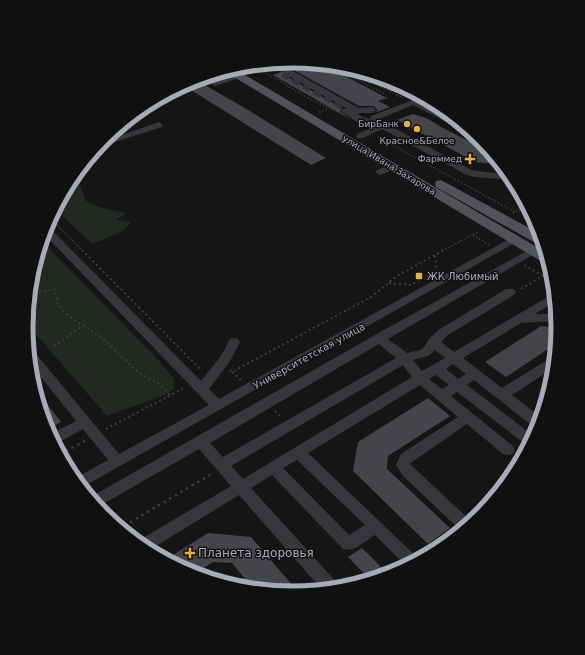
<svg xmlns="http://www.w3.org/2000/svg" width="585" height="655" viewBox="0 0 585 655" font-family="'DejaVu Sans',sans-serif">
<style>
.green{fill:#212922}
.building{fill:#444549}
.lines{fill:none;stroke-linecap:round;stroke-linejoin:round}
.minor-tunnel-far1{stroke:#323336;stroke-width:8;stroke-dasharray:8 4;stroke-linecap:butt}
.minor-tunnel{stroke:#323336;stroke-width:10;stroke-dasharray:10 5;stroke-linecap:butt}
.path-far2{stroke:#3c3d42;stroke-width:1.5;stroke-dasharray:1.5 2;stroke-linecap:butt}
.path-far1{stroke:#3c3d42;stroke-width:2;stroke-dasharray:2 3;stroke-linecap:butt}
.path{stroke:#3c3d42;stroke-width:2.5;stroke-dasharray:2.5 4;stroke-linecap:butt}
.minor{fill:#36363b;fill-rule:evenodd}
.major{fill:#52535a;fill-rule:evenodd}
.poi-dot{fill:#e6b03c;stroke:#101011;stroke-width:1.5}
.labels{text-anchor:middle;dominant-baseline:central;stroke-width:3;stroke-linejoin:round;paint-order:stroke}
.far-poi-label{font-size:9px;fill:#a7abb6;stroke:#101011;text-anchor:end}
.far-street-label{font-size:9px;fill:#a7abb6;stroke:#101011}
.poi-label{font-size:10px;fill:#a7abb6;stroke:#101011;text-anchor:start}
.street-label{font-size:10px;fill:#a7abb6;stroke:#101011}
.near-poi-label{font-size:12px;fill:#a7abb6;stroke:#101011;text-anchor:start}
.rim{fill:none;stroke:#a7abb6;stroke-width:5}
</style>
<rect width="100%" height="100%" fill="#151516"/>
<path class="green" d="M74,176L77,177L86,201L98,207L126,213L116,220L131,222L123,231L92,244L55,209Z
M42,241L162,364L174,379V389L162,396L107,416L26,323L31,275Z"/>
<path class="building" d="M308,63L316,67L324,65L387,98L378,101L390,107L374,113L378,110L373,106H359L292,69Z
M284,71V75L342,108L340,111L350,119L273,75Z
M196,80L243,107L326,158L311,165L183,85Z
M413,114L426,118L440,126H439L492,153L502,165L475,162L397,120Z
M541,326L559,328L557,343L506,377L485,362Z
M35,388L61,422L47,430L34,389Z
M428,398L450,416L388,456L387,469L450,528L428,544L353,471L358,442Z
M208,533L251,537L299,593L254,590L232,563L213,562L193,575L165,560Z
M362,548L382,568L368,578L348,557Z"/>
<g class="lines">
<path class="minor-tunnel-far1" d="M283,73L351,111"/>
<path class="minor-tunnel" d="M349,110L362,117"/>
<path class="path-far2" d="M330,65L385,94
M340,66L403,98
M295,67L307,62
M259,69L310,99L337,112
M301,69L309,66
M319,112L329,108
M127,121L150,112
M125,122L128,127
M378,137L515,212
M473,138L485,144
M519,211L536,221
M513,213L528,205
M50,218L83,251
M473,235L489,245
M442,251L479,231"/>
<path class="path-far1" d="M82,250L202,371
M524,265L543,276
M547,273L554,278
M389,283L411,285L437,271L435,256
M521,289L552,270
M29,294L55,289L58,305L68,316L100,336L139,373L158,383L170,395
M54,346L82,326
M230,370L232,372L371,297L397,276L444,250
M232,372L242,381
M275,411L282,418
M106,429L186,387"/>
<path class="path" d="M60,454L85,441
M119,529L213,473"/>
<path class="minor" d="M257,65L242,71L238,69L243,66Z
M285,70H291L359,108L372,107L376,110L372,113H355L285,74Z
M239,73H242V77L215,86L201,78L208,76L216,81Z
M178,88L183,92L182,94H176L172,91Z
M423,96L429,100L421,103L461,123L474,133H468L413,105L379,119L380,120L471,170L510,175L515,180L474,177L465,174L382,129L363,138H357L356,136L357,134L376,126L373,124L358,123L341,111L342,109C351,107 360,118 370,119L371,116Z
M159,122L163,125L162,127L96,148L102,142L115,137L111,134L116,129L122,135Z
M393,164L396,165L398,167L396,169L380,175L375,172L377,170Z
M46,226L49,227L201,381L221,356L230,339L234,338L238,339L240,342L230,361L209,389L219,399L511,238H519L520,240L81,488L74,479L108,460L83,429L54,445L49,435L76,421L29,362L28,348L32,349L119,454L209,405L44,234Z
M532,248L537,251L536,253L388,339L407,353L420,350L425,346L429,339L440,329L506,289H514L516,292L514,295L448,335L441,342L454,352L556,292V301L535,314L558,313V321L521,323L463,358L502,388L552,357L556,356L555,367L512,395L542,418L539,429L535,428L474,380L467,385L535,437L529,447L457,392L451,396L513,446L515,450L513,454L508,455L503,454L467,424L412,462L410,464L473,523L462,532L403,476L396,465L401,454L458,417L420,385L308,453L420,560L407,567L375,535C365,541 354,553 343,549L272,475L251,488L339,585L341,589L323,591L239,495L148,551L136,542L231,486L199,449L98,507L89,498L375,335ZM379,344L396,358L223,457L210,443ZM435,350L445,358L422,371L413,360L428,356ZM453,364L466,374L458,379L446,369ZM403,365L412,377L243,479L231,466ZM436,375L449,385L442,389L429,379ZM297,460L365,525L349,535L283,468Z"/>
<path class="major" d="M233,68L547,253L550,264L544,263L224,71Z
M441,180L542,235L545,246L539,245L436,187L435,184L436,181Z"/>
</g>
<g class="poi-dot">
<circle cx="407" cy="124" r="4"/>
<circle cx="417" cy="129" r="4"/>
<path d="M468 153h4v4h4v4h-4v4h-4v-4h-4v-4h4z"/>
<rect x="415" y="272" width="8" height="8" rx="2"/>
<path d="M188 547h4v4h4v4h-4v4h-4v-4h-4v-4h4z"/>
</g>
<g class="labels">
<g class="far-poi-label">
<text x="399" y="124">БирБанк</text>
<text x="417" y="141" text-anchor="middle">Красное&amp;Белое</text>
<text x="462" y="159">Фарммед</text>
</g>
<g class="far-street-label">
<text transform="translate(389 165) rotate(31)">улица Ивана Захарова</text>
</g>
<g class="poi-label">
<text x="427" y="276">ЖК Любимый</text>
</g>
<g class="street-label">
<text transform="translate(309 356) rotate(-29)">Университетская улица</text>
</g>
<g class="near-poi-label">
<text x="198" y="553">Планета здоровья</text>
</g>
</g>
<path d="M0 0H585V655H0ZM33 327a259 259 0 1 1 518 0a259 259 0 1 1-518 0Z" fill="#101011" fill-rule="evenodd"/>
<path class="rim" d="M33 327a259 259 0 1 1 518 0a259 259 0 1 1-518 0Z"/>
</svg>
